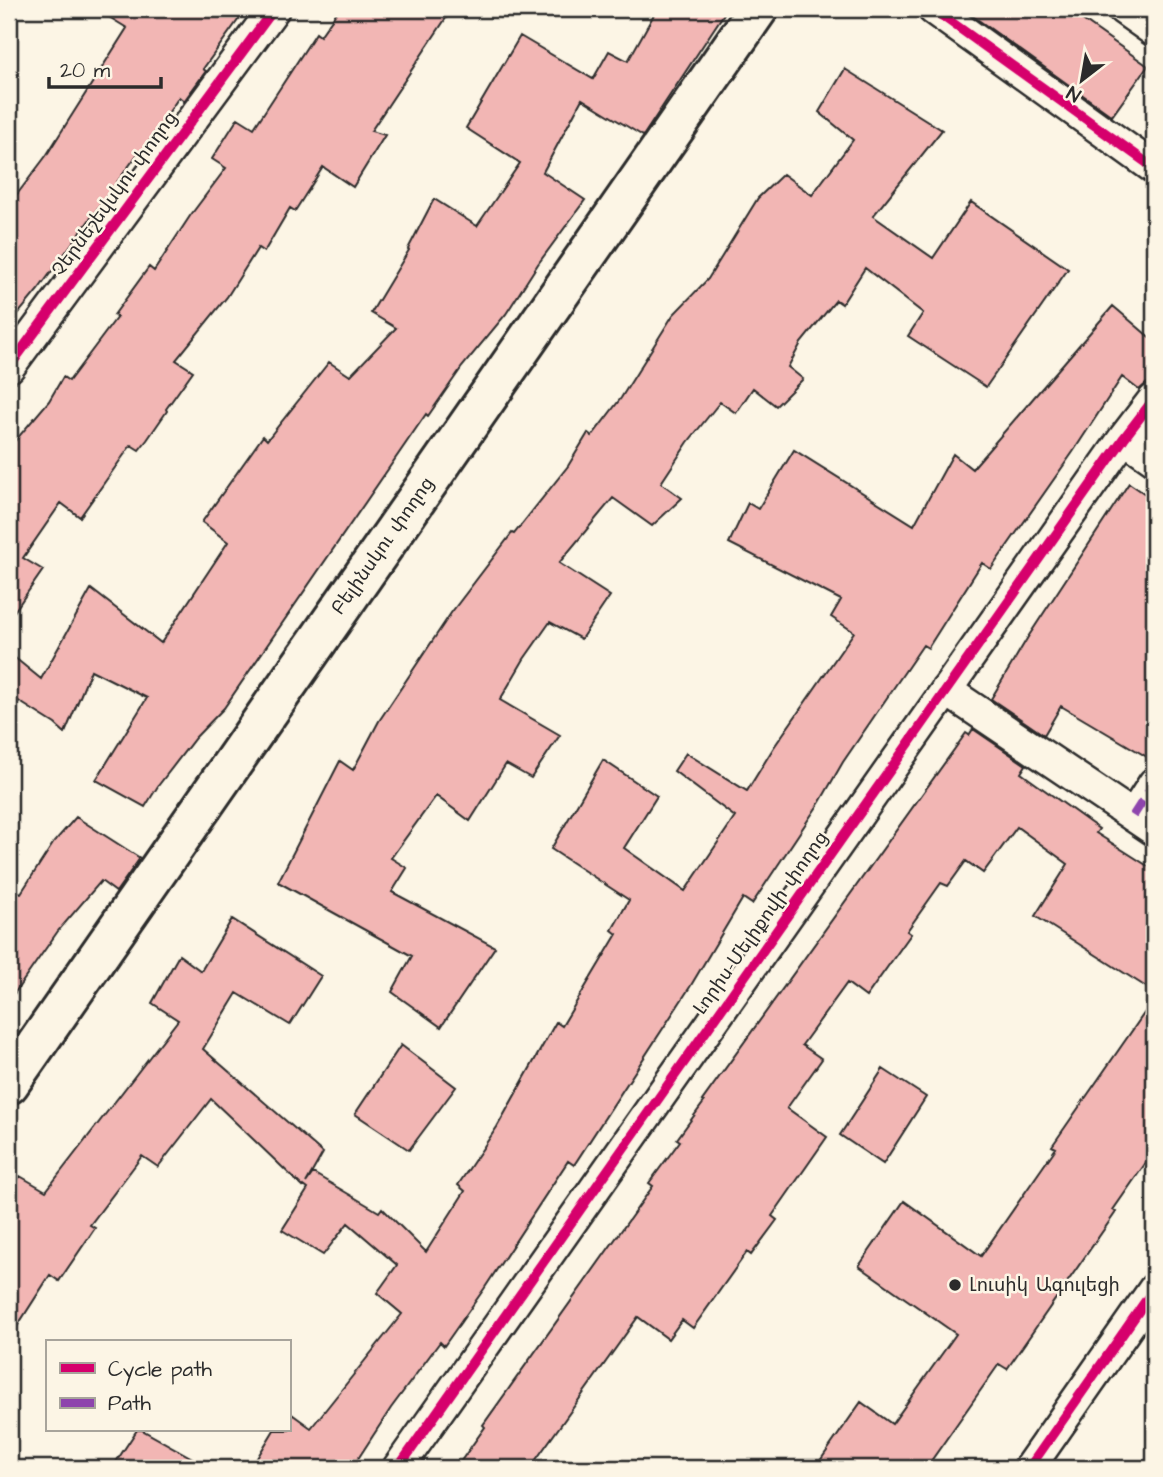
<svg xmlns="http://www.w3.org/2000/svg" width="1163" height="1477" viewBox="0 0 1163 1477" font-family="'Architects Daughter','Noto Sans Armenian',sans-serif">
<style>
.building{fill:#f2b6b4;stroke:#2b2b2b;stroke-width:2}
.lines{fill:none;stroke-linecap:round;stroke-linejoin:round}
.minor-casing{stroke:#2b2b2b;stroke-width:35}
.secondary-casing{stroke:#2b2b2b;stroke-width:44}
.minor{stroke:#fcf5e5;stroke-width:30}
.secondary{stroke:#fcf5e5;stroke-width:38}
.quiet{stroke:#8e44ad;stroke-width:9;stroke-dasharray:18 9;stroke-linecap:butt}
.cycleway-casing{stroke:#fcf5e5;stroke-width:15}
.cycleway{stroke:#d6006c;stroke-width:10}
.poi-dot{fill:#2b2b2b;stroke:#fcf5e5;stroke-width:2.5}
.labels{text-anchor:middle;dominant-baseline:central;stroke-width:5;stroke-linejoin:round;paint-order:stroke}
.street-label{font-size:19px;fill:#2b2b2b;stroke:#fcf5e5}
.poi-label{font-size:19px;fill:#2b2b2b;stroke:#fcf5e5;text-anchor:start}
</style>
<rect width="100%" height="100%" fill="#fcf5e5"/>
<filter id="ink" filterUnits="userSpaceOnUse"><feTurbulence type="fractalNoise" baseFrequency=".0143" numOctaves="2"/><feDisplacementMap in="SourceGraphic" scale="14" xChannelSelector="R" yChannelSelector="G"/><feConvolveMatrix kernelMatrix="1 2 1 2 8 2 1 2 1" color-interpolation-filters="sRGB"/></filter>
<g filter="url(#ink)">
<path class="building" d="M96,9H246L203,69L206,71L184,101L179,97L139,157L137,155L38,290L9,325V205L46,156L127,28Z
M339,9H452L371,131L385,135L353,187L323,167L295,211L290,208L264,252L258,248L227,297L176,360L193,371L166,409L167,411L147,440L139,450L131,445L80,517L61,503L23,558L43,570L9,619V448L49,401L63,377L69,381L117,317L114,315L149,267L154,271L190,216L226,168L212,159L238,118L254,128L316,33L320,36Z
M657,9H727L643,136L582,99L543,172L585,200L538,264L506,314L462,367L428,416L426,414L224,708L195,738L158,786L145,807L96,780L147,698L91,670L65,733L55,724L9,695V653L41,679L91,589L161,643L228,542L202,522L263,436L267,440L329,362L350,376L396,328L371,313L409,250L408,249L434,199L477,226L520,163L466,128L520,36L593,79L609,51L628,61Z
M963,9H1067L1148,66L1112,116Z
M845,69L942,130L873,216L933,258L971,202L1068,269L986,387L908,336L923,313L865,268L842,304L836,300L801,343L788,367L803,379L776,406L753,388L736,413L720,402L688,442L661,483L682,498L652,526L613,498L559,563L610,596L581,639L550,622L524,659L500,700L560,735L531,778L506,764L470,821L436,796L391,858L407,868L392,892L495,947L441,1027L392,992L412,956L278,882L340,761L353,770L379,721L451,613L512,533L514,534L568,466L588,433L592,436L621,398L673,315L708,279L758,198L783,174L812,195L853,140L819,112Z
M1113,306L1154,341V382L1147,383L1139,390L1122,377L1073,452L991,569L982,563L928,648L923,645L843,762L820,802L752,904L743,898L690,987L574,1165L568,1161L484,1289L444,1346L440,1342L391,1408L352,1468H251L274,1430H289V1412L311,1428L402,1314L377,1293L397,1265L348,1223L323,1255L282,1230L308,1189L304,1186L303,1187L211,1099L158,1167L142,1156L90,1225L95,1228L59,1281L50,1275L9,1339V1194L20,1176L46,1191L178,1020L152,1003L179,955L201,971L232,919L321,976L290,1025L237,993L203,1049L323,1153L306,1183L313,1173L379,1212L382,1208L426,1252L465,1191L458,1185L497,1127L556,1022L562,1026L617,934L612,930L629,900L551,849L603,760L657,796L624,848L685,891L735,817L674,771L686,753L747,791L774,747L854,632L831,617L841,600L729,543L748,503L758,509L794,450L914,525L953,454L972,469Z
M1129,483L1154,500V761L1061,706L1044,735L991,699L1028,637Z
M973,729L1026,765L1021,773L1099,829L1096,833L1154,870V992L1035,916L1068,864L1017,827L983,873L966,861L948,886L941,883L907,931L911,934L866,997L847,983L802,1045L822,1059L787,1108L827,1137L772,1216L777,1220L751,1255L747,1252L693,1328L682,1320L668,1339L638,1317L530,1468H456L485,1427L483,1425L653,1186L649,1183L680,1141L677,1139L704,1102L702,1101L966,733L969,735Z
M76,817L140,858L116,892L101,881L58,931L9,1001V886L21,893L54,842Z
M1154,999V1151L1113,1210L1116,1212L1007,1369L999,1364L926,1468H815L861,1402L892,1424L956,1334L859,1266L904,1201L981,1256L1056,1148L1052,1146Z
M401,1045L456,1087L409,1150L355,1114Z
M883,1069L926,1097L883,1164L840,1135Z
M137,1430H142L210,1468H112Z"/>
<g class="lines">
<defs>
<path id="minor" d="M933,9L1154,168
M1123,9L1154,31
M9,367L274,9
M1124,438L1154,459
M946,690L1154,830
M1133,816L1154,783
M398,1468L1124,438L1154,399
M1029,1468L1154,1289"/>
<path id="secondary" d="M9,1084L758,9"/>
</defs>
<use href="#minor" class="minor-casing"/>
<use href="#secondary" class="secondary-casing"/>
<use href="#minor" class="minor"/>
<use href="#secondary" class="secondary"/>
<path class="quiet" d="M1133,816L1154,783"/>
<defs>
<path id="cycleway" d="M933,9L1154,168
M9,367L274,9
M398,1468L1124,438L1154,399
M1029,1468L1154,1289"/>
</defs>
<use href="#cycleway" class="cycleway-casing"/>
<use href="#cycleway" class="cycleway"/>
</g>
</g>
<circle class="poi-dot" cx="955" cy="1285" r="7"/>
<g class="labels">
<g class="street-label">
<text transform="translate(115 194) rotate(-54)">Չերնեշեվսկու փողոց</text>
<text transform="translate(383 546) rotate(-55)">Բելինսկու փողոց</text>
<text transform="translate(761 923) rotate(-55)">Լորիս-Մելիքովի փողոց</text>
</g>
<g class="poi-label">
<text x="969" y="1285">Լուսիկ Ագուլեցի</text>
</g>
</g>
<rect width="1163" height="1477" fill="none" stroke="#fcf5e5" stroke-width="35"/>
<rect x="18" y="18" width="1128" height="1442" fill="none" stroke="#2b2b2b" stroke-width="2.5" filter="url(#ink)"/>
<rect x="46" y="1340" width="245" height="91" fill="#fcf5e5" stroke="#a8a49b" stroke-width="2"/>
<rect x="60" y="1363" width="35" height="10" fill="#d6006c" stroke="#a8a49b" stroke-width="2"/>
<text x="108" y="1376" font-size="21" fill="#2b2b2b">Cycle path</text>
<rect x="60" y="1398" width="35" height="10" fill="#8e44ad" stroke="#a8a49b" stroke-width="2"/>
<text x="108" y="1410" font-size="21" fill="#2b2b2b">Path</text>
<g transform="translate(1082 80) rotate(211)" stroke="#fcf5e5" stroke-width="5" paint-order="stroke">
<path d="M0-5L12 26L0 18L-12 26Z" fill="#2b2b2b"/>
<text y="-10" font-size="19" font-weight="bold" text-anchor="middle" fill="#2b2b2b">N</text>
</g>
<path d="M49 77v10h112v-10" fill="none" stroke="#2b2b2b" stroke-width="3.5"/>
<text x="60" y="77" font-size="21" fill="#2b2b2b" stroke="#fcf5e5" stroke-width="5" paint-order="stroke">20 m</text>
</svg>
